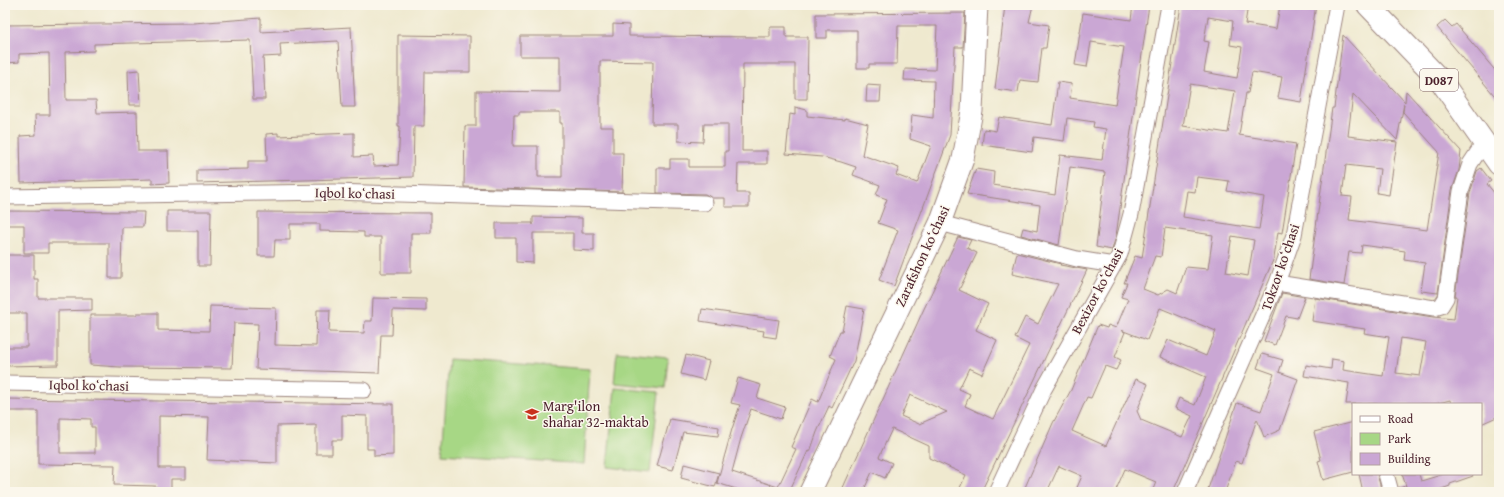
<svg xmlns="http://www.w3.org/2000/svg" width="1504" height="497" viewBox="0 0 1504 497" font-family="'Gentium Book Plus',serif">
<style>
.green{fill:#a7d785;stroke:#787b58}
.building{fill:#caa7d4;fill-rule:evenodd}
.lines{fill:none;stroke-linecap:round;stroke-linejoin:round}
.street-casing{stroke:#9c847d;stroke-width:17}
.secondary-casing{stroke:#9c847d;stroke-width:23}
.primary-casing{stroke:#9c847d;stroke-width:24}
.street{stroke:#fff;stroke-width:15}
.secondary{stroke:#fff;stroke-width:21}
.primary{stroke:#fff;stroke-width:22}
.labels{text-anchor:middle;dominant-baseline:central;stroke-width:3;stroke-linejoin:round;paint-order:stroke}
.shield{fill:#fbf7ec;stroke:#7f6065;stroke-width:1}
.shield-label{font-size:13px;font-weight:bold;fill:#4a1f2b}
.street-label{font-size:14px;fill:#4a1f2b;stroke:#fbf7ec}
.poi-label{font-size:14px;fill:#4a1f2b;stroke:#fbf7ec;text-anchor:start}
</style>
<rect width="100%" height="100%" fill="#fbf7ec"/>
<filter id="ink" filterUnits="userSpaceOnUse"><feTurbulence type="fractalNoise" baseFrequency=".025" numOctaves="2"/><feDisplacementMap in="SourceGraphic" scale="8" xChannelSelector="R" yChannelSelector="G"/><feConvolveMatrix kernelMatrix="1 2 1 2 8 2 1 2 1" color-interpolation-filters="sRGB"/></filter>
<filter id="wash" filterUnits="userSpaceOnUse"><feTurbulence type="fractalNoise" baseFrequency=".012" numOctaves="4" result="noise"/><feDisplacementMap in="SourceGraphic" scale="16" xChannelSelector="R" yChannelSelector="G"/><feGaussianBlur stdDeviation="0.9" result="paint"/><feColorMatrix in="noise" values="0 0 0 0 0 0 0 0 0 0 0 0 0 0 0 0 0 1.4 0 .05"/><feComposite in="paint" operator="in"/></filter>
<g filter="url(#wash)">
<rect width="100%" height="100%" fill="#efe9cf"/>
<path class="green" d="M617,352L668,357L665,388L614,383Z
M449,359L590,369L584,464L442,454Z
M615,388L659,392L650,472L607,467Z"/>
<g id="blocks">
<path class="building" d="M1005,5H1033L1029,22L1049,25L1046,48H1042L1038,82L1020,80L1018,92L995,89Z
M1133,5H1149L1116,236L1112,250L1096,247L1105,172L1070,167L1059,245L1021,235L1023,228L1037,231L1040,205L967,194L976,169L994,172L993,185L1055,195L1060,155L1102,160L1106,129L1093,127L1094,122L1067,118L1064,141L1034,137L1032,152L982,145L984,129L996,131L999,117L1052,125L1058,82L1072,84L1070,98L1115,105L1124,47L1091,42L1087,67L1075,65L1083,13L1131,20Z
M1181,5H1248L1245,24L1276,29L1280,5H1316L1301,102L1278,98L1282,77L1252,72L1248,93H1246L1239,135L1296,144L1282,233L1278,232L1274,258L1173,492H1152L1156,482L1125,469L1115,492H1075L1082,476L1059,466L1047,492H1023L1053,423L1071,390L1098,325L1107,328L1108,325L1116,328L1128,299L1121,297L1127,283H1124L1135,256L1142,258ZM1208,17L1233,21L1230,45L1242,47L1237,78L1204,72L1209,42L1204,41ZM1190,84L1235,91L1228,133L1183,126ZM1197,177L1229,181L1227,191L1264,197L1259,229L1183,217L1187,191L1195,192ZM1165,228L1213,235L1208,269L1186,267L1177,293L1168,289L1158,295L1143,289L1155,256L1161,257ZM1232,236L1254,240L1248,276L1226,272ZM1160,308L1216,331L1206,356L1168,340L1160,357L1206,377L1195,405L1179,398L1175,408L1192,416L1182,437L1141,420L1137,411L1148,384L1136,379L1106,446L1072,431L1087,397L1091,398L1105,366L1116,370L1121,360L1115,357L1125,332L1121,330L1147,340Z
M965,13L963,47H955L950,135L894,286L879,280L898,230L878,223L887,199L876,195L880,185L853,175L856,167L841,162L822,157L786,154L790,114L795,115V107L807,110V116L845,120V118L868,124L862,155L899,168L896,175L917,183L931,146L910,139L912,115L933,118L934,81L904,80L905,69L935,70L937,26H898L897,64H869V68H857V30H827V38H816V14Z
M261,18V32L351,27L355,107H342L338,41L280,44L281,56L263,57L265,99H253L250,40L94,44V51L65,52L66,100H96L97,113L137,112L138,151H168L169,183L152,184V179L21,183L20,136L36,135L35,115H50L49,53L19,54V62L7,63L5,25L193,23Z
M1445,20L1452,27L1456,24L1499,75V101L1437,27Z
M613,24L629,25V36L770,37V27H786V37H808L807,99H795V64H743L742,151H767V164H738L737,193H749V207H725V198H712L705,194L657,193V168H670V159H689V167H725V151H728V124H704L703,142L678,141V124H652L653,62L600,61V127H613V153H623L622,192L464,187L465,126H476V91L560,92V56H520V36H613ZM519,112H560V123H562V177H538V146H513L514,115H519Z
M398,35L470,36V72H425L424,126H414L413,177L197,183V170L248,169V161H267L266,134L278,133V136L354,133V157L373,156L374,166L398,165L400,126H398Z
M1343,35L1405,102L1406,91L1461,151L1459,170L1452,190L1438,293L1421,291L1425,263L1404,260L1405,251L1362,245L1361,253L1349,252L1344,285L1309,279L1332,108H1334ZM1353,94L1397,140L1404,104L1403,112L1439,152L1427,230L1349,220L1352,197L1342,196L1346,165L1380,169L1377,193L1389,195L1397,142L1348,136Z
M139,70L141,105H129L128,71Z
M867,85L881,86L880,102H866Z
M1481,168L1491,181L1487,184L1499,199V416L1481,424V404H1451L1450,400L1435,404H1346L1349,383L1304,376L1306,365L1331,369L1332,359L1344,361L1343,370L1383,376L1389,337L1364,333L1365,329L1312,321L1315,298L1433,317L1454,319L1457,296H1455L1470,193L1477,171ZM1401,338L1426,342L1420,376L1396,373Z
M5,211L144,212L143,227H122L121,278H109V243H48V253H24V225H5Z
M167,211H211L210,266H198V231H167Z
M258,212L431,213V233H411V273H381V237H364V232L320,231V224H290V240H275L274,256H258Z
M533,217L582,218V233H594V251L573,250V233H533V263L516,262V238H496V223H533V225Z
M958,237L971,240L967,248L977,253L959,290L988,304L976,330L997,340L982,374L969,368L959,389L970,394L965,406L993,419L1029,345L1015,338L1025,317L1038,324L1058,284L1012,274L1017,253L1061,264L1060,265L1087,270L981,492H958L966,475L929,458V446L892,429L879,457L892,463L885,478L872,472L863,492H841L922,313ZM910,395L947,412L919,424L901,416Z
M5,255H34V279H38V298H92V310L58,311V365L5,366V347H27V313H5Z
M1282,293L1305,297L1297,318L1286,316L1275,345L1264,341Z
M373,298L426,299V311L393,310L392,335H381L379,373L256,369L258,324L234,323L232,368L120,367L90,365V315H137V313H158V330L209,331L210,306L276,308L275,345L316,346L317,310H330L329,332L364,333L365,321H372Z
M847,306L864,309L854,361L832,408L829,406L817,432L810,452L808,451L789,492H746L717,483L732,429L740,405L731,403L738,378L761,385L757,398L785,407L781,419L751,409L741,438L732,472L778,487L796,449L791,447L812,399L818,402L836,359L830,356L840,331H842Z
M702,309L779,320L776,338L763,336L764,331L700,321Z
M1262,354L1283,360L1279,372L1298,379L1280,430L1264,437L1257,419L1242,463L1236,461L1225,492H1207L1237,403L1261,411L1274,374L1257,368Z
M686,355L709,361L704,380L681,374Z
M5,399L393,404V455L374,456V449H367V416L342,415V440H332V454H316V425L277,426V463L207,460L209,417L159,416V468H186V479H171V492H156V486L114,485L115,465L38,464V411H5ZM60,418L91,419V427H95V453H60Z
M670,419L719,427L718,436L683,432L673,470L657,466Z
M1353,422V472L1323,480L1318,461L1321,460L1314,432Z
M684,464L719,473L715,487L681,478Z
M1359,474H1377L1382,492H1363Z
M1402,474H1419L1421,481L1444,474H1472L1473,476L1450,484V486L1433,492H1400L1399,488L1406,486Z"/>
</g>
</g>
<g filter="url(#ink)">
<use href="#blocks" fill-opacity="0" stroke="#9c847d" stroke-width="1"/>
<g class="lines">
<defs>
<path id="street" d="M5,197L333,192L705,203
M940,223L1077,259L1114,265
M1277,283L1434,308L1441,306L1446,298L1461,191L1470,164L1484,143
M5,383L364,390
M1386,474L1391,492
M996,492L1044,389L1120,254L1131,214L1169,5
M1185,492L1277,283L1294,235L1337,5"/>
<path id="secondary" d="M810,492L940,223L963,159L972,111L977,5"/>
<path id="primary" d="M1368,5L1441,81L1499,164"/>
</defs>
<use href="#street" class="street-casing"/>
<use href="#secondary" class="secondary-casing"/>
<use href="#primary" class="primary-casing"/>
<use href="#street" class="street"/>
<use href="#secondary" class="secondary"/>
<use href="#primary" class="primary"/>
</g>
</g>
<defs>
<symbol id="school-bare" viewBox="-9 -9 18 18"><path d="M0-5L7-2L0 1L-7-2ZM-4 1L0 2.5L4 1V4Q0 6-4 4Z" fill="#c8321e" stroke="#fbf7ec" stroke-width="2.5" paint-order="stroke"/></symbol>
</defs>
<g fill-rule="evenodd">
<use href="#school-bare" x="522" y="404" width="20" height="20"/>
</g>
<g class="labels">
<rect class="shield" x="1420" y="69" width="38" height="22" rx="3"/>
<g class="shield-label">
<text x="1439" y="80">D087</text>
</g>
<g class="street-label">
<text transform="translate(355 193) rotate(1)">Iqbol koʻchasi</text>
<text transform="translate(922 256) rotate(-65)">Zarafshon koʻchasi</text>
<text transform="translate(1280 267) rotate(-71)">Tokzor koʻchasi</text>
<text transform="translate(1097 291) rotate(-62)">Bexizor koʻchasi</text>
<text transform="translate(89 385) rotate(1)">Iqbol koʻchasi</text>
</g>
<g class="poi-label">
<text x="543" y="406">Marg'ilon<tspan x="543" dy="16">shahar 32-maktab</tspan></text>
</g>
</g>
<rect width="1504" height="497" fill="none" stroke="#fbf7ec" stroke-width="20"/>
<rect x="1352" y="403" width="130" height="72" fill="#fbf7ec" stroke="#b4a19f"/>
<rect x="1360" y="416" width="20" height="6" fill="#ffffff" stroke="#b4a19f"/>
<text x="1388" y="423" font-size="12" fill="#4a1f2b">Road</text>
<rect x="1360" y="433" width="20" height="12" fill="#a7d785" stroke="#b4a19f"/>
<text x="1388" y="443" font-size="12" fill="#4a1f2b">Park</text>
<rect x="1360" y="453" width="20" height="12" fill="#caa7d4" stroke="#b4a19f"/>
<text x="1388" y="463" font-size="12" fill="#4a1f2b">Building</text>
</svg>
